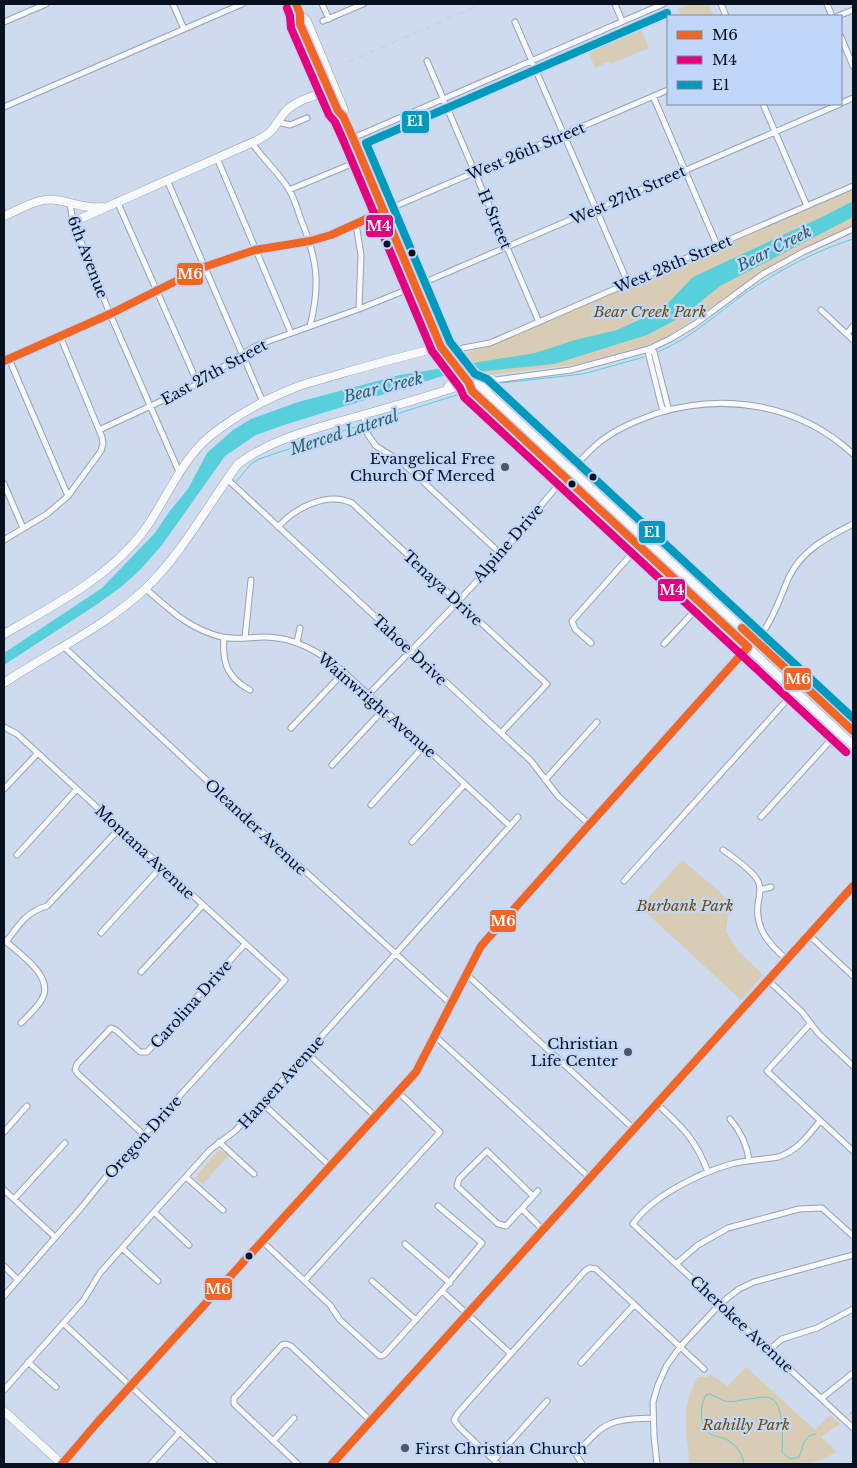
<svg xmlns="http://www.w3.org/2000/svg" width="857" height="1468" viewBox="0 0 857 1468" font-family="'Libre Baskerville',serif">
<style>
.green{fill:#d8ccb5}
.water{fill:#57d0dc}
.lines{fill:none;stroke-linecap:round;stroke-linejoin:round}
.stream{stroke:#57d0dc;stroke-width:1}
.street-casing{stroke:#98a2b2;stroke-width:7}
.secondary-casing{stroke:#98a2b2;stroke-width:9}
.street{stroke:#f8f9fc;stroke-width:5}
.secondary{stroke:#f8f9fc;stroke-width:8}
.rail{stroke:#cbced4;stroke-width:1;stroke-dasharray:6 6;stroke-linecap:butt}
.bus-1-casing{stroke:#c1d7fa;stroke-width:11}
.bus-2-casing{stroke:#c1d7fa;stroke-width:11}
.bus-3-casing{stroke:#c1d7fa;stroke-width:11}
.bus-1{stroke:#f26522;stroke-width:8}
.bus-2{stroke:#e5007d;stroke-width:8}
.bus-3{stroke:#019abc;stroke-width:8}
.bus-dot{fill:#08101f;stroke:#c1d7fa;stroke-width:2}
.poi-dot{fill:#4d5767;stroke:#c1d7fa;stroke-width:2}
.labels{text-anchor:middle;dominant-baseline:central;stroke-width:4.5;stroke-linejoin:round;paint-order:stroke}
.street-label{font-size:15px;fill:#08101f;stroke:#c1d7fa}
.park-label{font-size:15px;font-style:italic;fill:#6e4d00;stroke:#c1d7fa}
.poi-label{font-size:15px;fill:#08101f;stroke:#c1d7fa;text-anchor:end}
.water-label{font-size:16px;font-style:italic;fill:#256266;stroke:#c1d7fa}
.line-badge{stroke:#c1d7fa;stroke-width:2}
.badge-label{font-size:14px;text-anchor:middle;font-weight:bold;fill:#fff}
</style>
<rect width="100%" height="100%" fill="#cedaed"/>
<path class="green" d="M691,4H708L714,16H681L678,9Z
M638,23L649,48L611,64L610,61L595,68L586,46Z
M853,190V226L803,249L773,265L682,327L661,340L642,347L579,364L486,375L475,374L460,355L496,344Z
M682,860L730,901L726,932L740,953L763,975L741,1000L640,907Z
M218,1151H222L228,1156L203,1184L196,1179L197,1175Z
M746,1367L815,1430L830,1415L840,1424L821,1437L837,1452L821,1460L802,1464H690C686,1431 680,1408 698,1377H707L711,1375L728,1386Z"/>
<path class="water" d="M853,201V217L720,286L683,316L647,335L554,364L446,375L284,425L256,435L225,456L162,545L140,570L121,587L96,605L4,665V653L102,588L155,533L169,512L188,489L207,453L233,430L251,419L298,402L400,375L535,353L575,340L617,330L661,310L693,277L824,216Z"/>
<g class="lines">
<path class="stream" d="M658,352C693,337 716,314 747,292C780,270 815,251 853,239
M502,383L583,374L644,357
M368,423L460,394
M236,482L251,464L259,459L364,424
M850,1414L853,1411
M744,1464C743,1453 734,1442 723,1438C719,1437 712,1436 708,1432C699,1422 700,1406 706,1395L710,1394C715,1396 720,1399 725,1401C732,1403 741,1400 748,1399C755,1399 766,1395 772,1399C784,1406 783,1440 782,1452L790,1459L799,1457C804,1447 802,1436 816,1434"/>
<defs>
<path id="street" d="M173,4L184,29
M322,4L329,19
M615,4L622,21
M721,4L726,16
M827,4L832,16
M838,16L853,10
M323,21L363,4
M4,22L46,4
M515,22L628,283
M841,37L853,66
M427,61L539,322
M653,96L717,245
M841,103L853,98
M763,104L807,206
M4,107L242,4
M278,122L290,125L307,118
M353,138L663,4
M252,143C263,159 278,172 288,188C294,197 297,208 300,217C317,258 321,283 310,326
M217,158L291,333
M167,180L263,402
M289,190L354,163L362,161
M117,201L198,384
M70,204L73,222L110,314L180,474
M356,224L361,255L359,309
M821,310L853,340
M847,334L853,326
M463,348L490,343L853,186
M649,349L654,352L668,407L666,411
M649,349L648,352L662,408L666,411
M9,359L68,496
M4,361L110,314L204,267L255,250L310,241L331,235L384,211L668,90
M472,383L571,370L649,349L670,339L695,324L763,274L803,252L853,229
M363,415L368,435L376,446L403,463L501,554
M99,430L198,384L242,354L258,345L359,309L416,286L840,104
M227,479L531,761L558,796L589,824
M4,484L23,528
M278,527C295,508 327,491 352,503L547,684L501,733
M4,540L47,514L68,496L101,451L103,444L102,437L60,336
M145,588C170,610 189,629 222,637C236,640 251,637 265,637C296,637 321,653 344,672L510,826
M224,638C222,662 227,678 250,690
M245,638L251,580
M297,642L300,628
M591,643L575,629L572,621L645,539
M664,644L701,604
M64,647L273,842L451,1004
M368,695C413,648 459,603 501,554C524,527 545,499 569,473C579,462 589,450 601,441C618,428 636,421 655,414C725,392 799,404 853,454
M4,727L17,734L285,980L106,1177L81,1208L4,1296
M291,728L344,672
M332,765L384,709
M545,780L597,722
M4,789L38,753
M371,805L424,746
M761,817L839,731
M412,842L465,784
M723,850C733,857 753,871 758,881C762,889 759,896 758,904C755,929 769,944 787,960
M17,855L77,789
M624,881L795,691
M760,890L771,887
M101,933L161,867
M809,935L853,976
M4,940C19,953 55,977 42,999C37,1008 28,1016 21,1023
M6,942C19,925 26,912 47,906L120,828
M141,972L203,905
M466,974L634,1129
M768,980L802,1012L818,1033L853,1066
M810,1024L767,1071L853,1151
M435,1036L590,1178
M307,1053L375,1116
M262,1103L330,1166
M657,1104C682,1127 695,1138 708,1172
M730,1119C741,1132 747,1144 749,1160
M820,1121C808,1136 797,1151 778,1157C762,1160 745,1160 728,1165C698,1174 651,1197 633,1224L853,1428
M4,1132L27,1106
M144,1135L78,1074L75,1070L77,1064L111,1028L116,1030L140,1052H147L245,944
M219,1142L254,1174
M186,1177L223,1210
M4,1190L55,1237
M533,1196L487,1151L459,1179L457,1186L498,1224L506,1226L538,1191
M14,1199L65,1143
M522,1209L543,1230
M154,1212L189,1245
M262,1241L330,1305L340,1320L380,1356L384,1355L442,1291L482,1243L438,1206
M405,1244L450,1283
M122,1248L158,1281
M676,1264L698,1245L728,1228L799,1209L822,1208L853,1236
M4,1266L18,1280
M305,1280L440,1132L398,1092
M372,1281L416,1320
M442,1291L511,1354
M63,1323L214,1464
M769,1350L782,1339L817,1328L853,1309
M28,1362L56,1387
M581,1363L634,1305
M4,1390L83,1301L100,1273L154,1212L210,1150L235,1131L262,1103L518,817
M822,1398L853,1373
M273,1441L294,1418
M494,1460L547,1401
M61,1464L416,1072L481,946L765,629C776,612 781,595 789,577C802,550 828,537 853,524
M151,1464L180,1432
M298,1464L234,1404V1398L237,1395L282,1345L286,1344L291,1346L371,1421
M498,1464L459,1427L454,1420L458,1413L585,1271L590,1268L596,1269L704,1369
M582,1464L577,1456L578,1452C606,1420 611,1420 652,1418
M657,1464L654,1436L653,1402L658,1385L667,1365L680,1347L720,1304L739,1289L754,1282L853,1255"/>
<path id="secondary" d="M296,4L300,14V24L338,111L343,116L353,138L441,347L469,383L472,391L853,745
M300,14L307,21L344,110L343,116
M4,216C19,210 38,197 56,200C72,202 85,209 102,207
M73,222L260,139C277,130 275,122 286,111C296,100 316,96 329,90
M469,383L480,386L853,731
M446,390L456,376V367
M488,394L487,386L492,379
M4,634C53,606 108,578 143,532C166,501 180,461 210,436C236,415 268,398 299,386C313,381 328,378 343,373C375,364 408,355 441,347
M4,683C50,652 103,628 144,590C182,554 207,506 238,464C270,440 310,430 348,419C388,408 429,396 469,383
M4,1411L62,1464
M332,1464L853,886"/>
</defs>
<use href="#street" class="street-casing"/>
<use href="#secondary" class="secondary-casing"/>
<use href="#street" class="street"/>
<use href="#secondary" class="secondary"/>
<path class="rail" d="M348,62L482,4"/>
<defs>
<path id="bus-1" d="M4,361L110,314L204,267L255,250L310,241L331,235L384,211
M742,628L853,731
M62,1464L96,1424L416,1072L481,946L748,647L472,391L469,383L441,347L353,138L343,116L338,111L300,24V14L296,4
M332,1464L853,886"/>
<path id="bus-2" d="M287,8L290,16L291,28L329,115L335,122L344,142L432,351L460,388L464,397L846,752"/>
<path id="bus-3" d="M667,13L366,143L450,342L475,374L487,379L853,718"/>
</defs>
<use href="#bus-1" class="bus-1-casing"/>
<use href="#bus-2" class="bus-2-casing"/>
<use href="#bus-3" class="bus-3-casing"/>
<use href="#bus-1" class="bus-1"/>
<use href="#bus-2" class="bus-2"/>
<use href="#bus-3" class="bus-3"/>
</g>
<g class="bus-dot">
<circle cx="387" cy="244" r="4.5"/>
<circle cx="412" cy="253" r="4.5"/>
<circle cx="593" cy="477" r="4.5"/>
<circle cx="572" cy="484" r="4.5"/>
<circle cx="249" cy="1256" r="4.5"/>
</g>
<g class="poi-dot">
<circle cx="505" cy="467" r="5"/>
<circle cx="628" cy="1052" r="5"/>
<circle cx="405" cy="1448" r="5"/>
</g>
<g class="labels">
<g class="street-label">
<text transform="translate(526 151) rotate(-23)">West 26th Street</text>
<text transform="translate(628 195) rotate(-24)">West 27th Street</text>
<text transform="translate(495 219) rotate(67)">H Street</text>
<text transform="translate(88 257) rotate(69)">6th Avenue</text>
<text transform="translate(673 264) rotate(-23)">West 28th Street</text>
<text transform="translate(214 372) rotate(-29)">East 27th Street</text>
<text transform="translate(508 543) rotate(-49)">Alpine Drive</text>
<text transform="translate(443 588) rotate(43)">Tenaya Drive</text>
<text transform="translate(410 650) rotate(43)">Tahoe Drive</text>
<text transform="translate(377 705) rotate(41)">Wainwright Avenue</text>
<text transform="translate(256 827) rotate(43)">Oleander Avenue</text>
<text transform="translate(145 852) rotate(43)">Montana Avenue</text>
<text transform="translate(191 1004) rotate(-48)">Carolina Drive</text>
<text transform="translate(281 1082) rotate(-48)">Hansen Avenue</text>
<text transform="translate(143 1137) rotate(-48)">Oregon Drive</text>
<text transform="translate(742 1324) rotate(43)">Cherokee Avenue</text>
</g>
<g class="park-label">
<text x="650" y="311">Bear Creek Park</text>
<text x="685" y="905">Burbank Park</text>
<text x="746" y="1424">Rahilly Park</text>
</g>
<g class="poi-label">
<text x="495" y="458">Evangelical Free<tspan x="495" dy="17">Church Of Merced</tspan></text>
<text x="618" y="1043">Christian<tspan x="618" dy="17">Life Center</tspan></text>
<text x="415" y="1448" text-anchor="start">First Christian Church</text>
</g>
<g class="water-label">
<text transform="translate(774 248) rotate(-27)">Bear Creek</text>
<text transform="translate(383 387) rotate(-14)">Bear Creek</text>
<text transform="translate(344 432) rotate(-18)">Merced Lateral</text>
</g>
</g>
<g class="line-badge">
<rect x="401" y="110" width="29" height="24" rx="5" fill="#019abc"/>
<rect x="365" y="214" width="29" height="24" rx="5" fill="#e5007d"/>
<rect x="176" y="262" width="28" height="24" rx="5" fill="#f26522"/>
<rect x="638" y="520" width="28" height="24" rx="5" fill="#019abc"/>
<rect x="657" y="578" width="29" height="24" rx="5" fill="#e5007d"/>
<rect x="783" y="667" width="29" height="24" rx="5" fill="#f26522"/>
<rect x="489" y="909" width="28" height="24" rx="5" fill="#f26522"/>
<rect x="204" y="1277" width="29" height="24" rx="5" fill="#f26522"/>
</g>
<g class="badge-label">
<text x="415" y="126">E1</text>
<text x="379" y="231">M4</text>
<text x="190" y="279">M6</text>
<text x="652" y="537">E1</text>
<text x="672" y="595">M4</text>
<text x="798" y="684">M6</text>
<text x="503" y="926">M6</text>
<text x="218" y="1294">M6</text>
</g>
<rect width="857" height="1468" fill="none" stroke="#08101f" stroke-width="10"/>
<rect x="667" y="15" width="175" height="90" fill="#c1d7fa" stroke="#7787a2"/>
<rect x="677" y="31" width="25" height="8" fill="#f26522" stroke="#7787a2"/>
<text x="712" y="40" font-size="15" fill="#08101f">M6</text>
<rect x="677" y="56" width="25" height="8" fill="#e5007d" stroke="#7787a2"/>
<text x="712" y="65" font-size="15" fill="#08101f">M4</text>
<rect x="677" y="81" width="25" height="8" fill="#019abc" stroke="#7787a2"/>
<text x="712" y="90" font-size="15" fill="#08101f">E1</text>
</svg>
